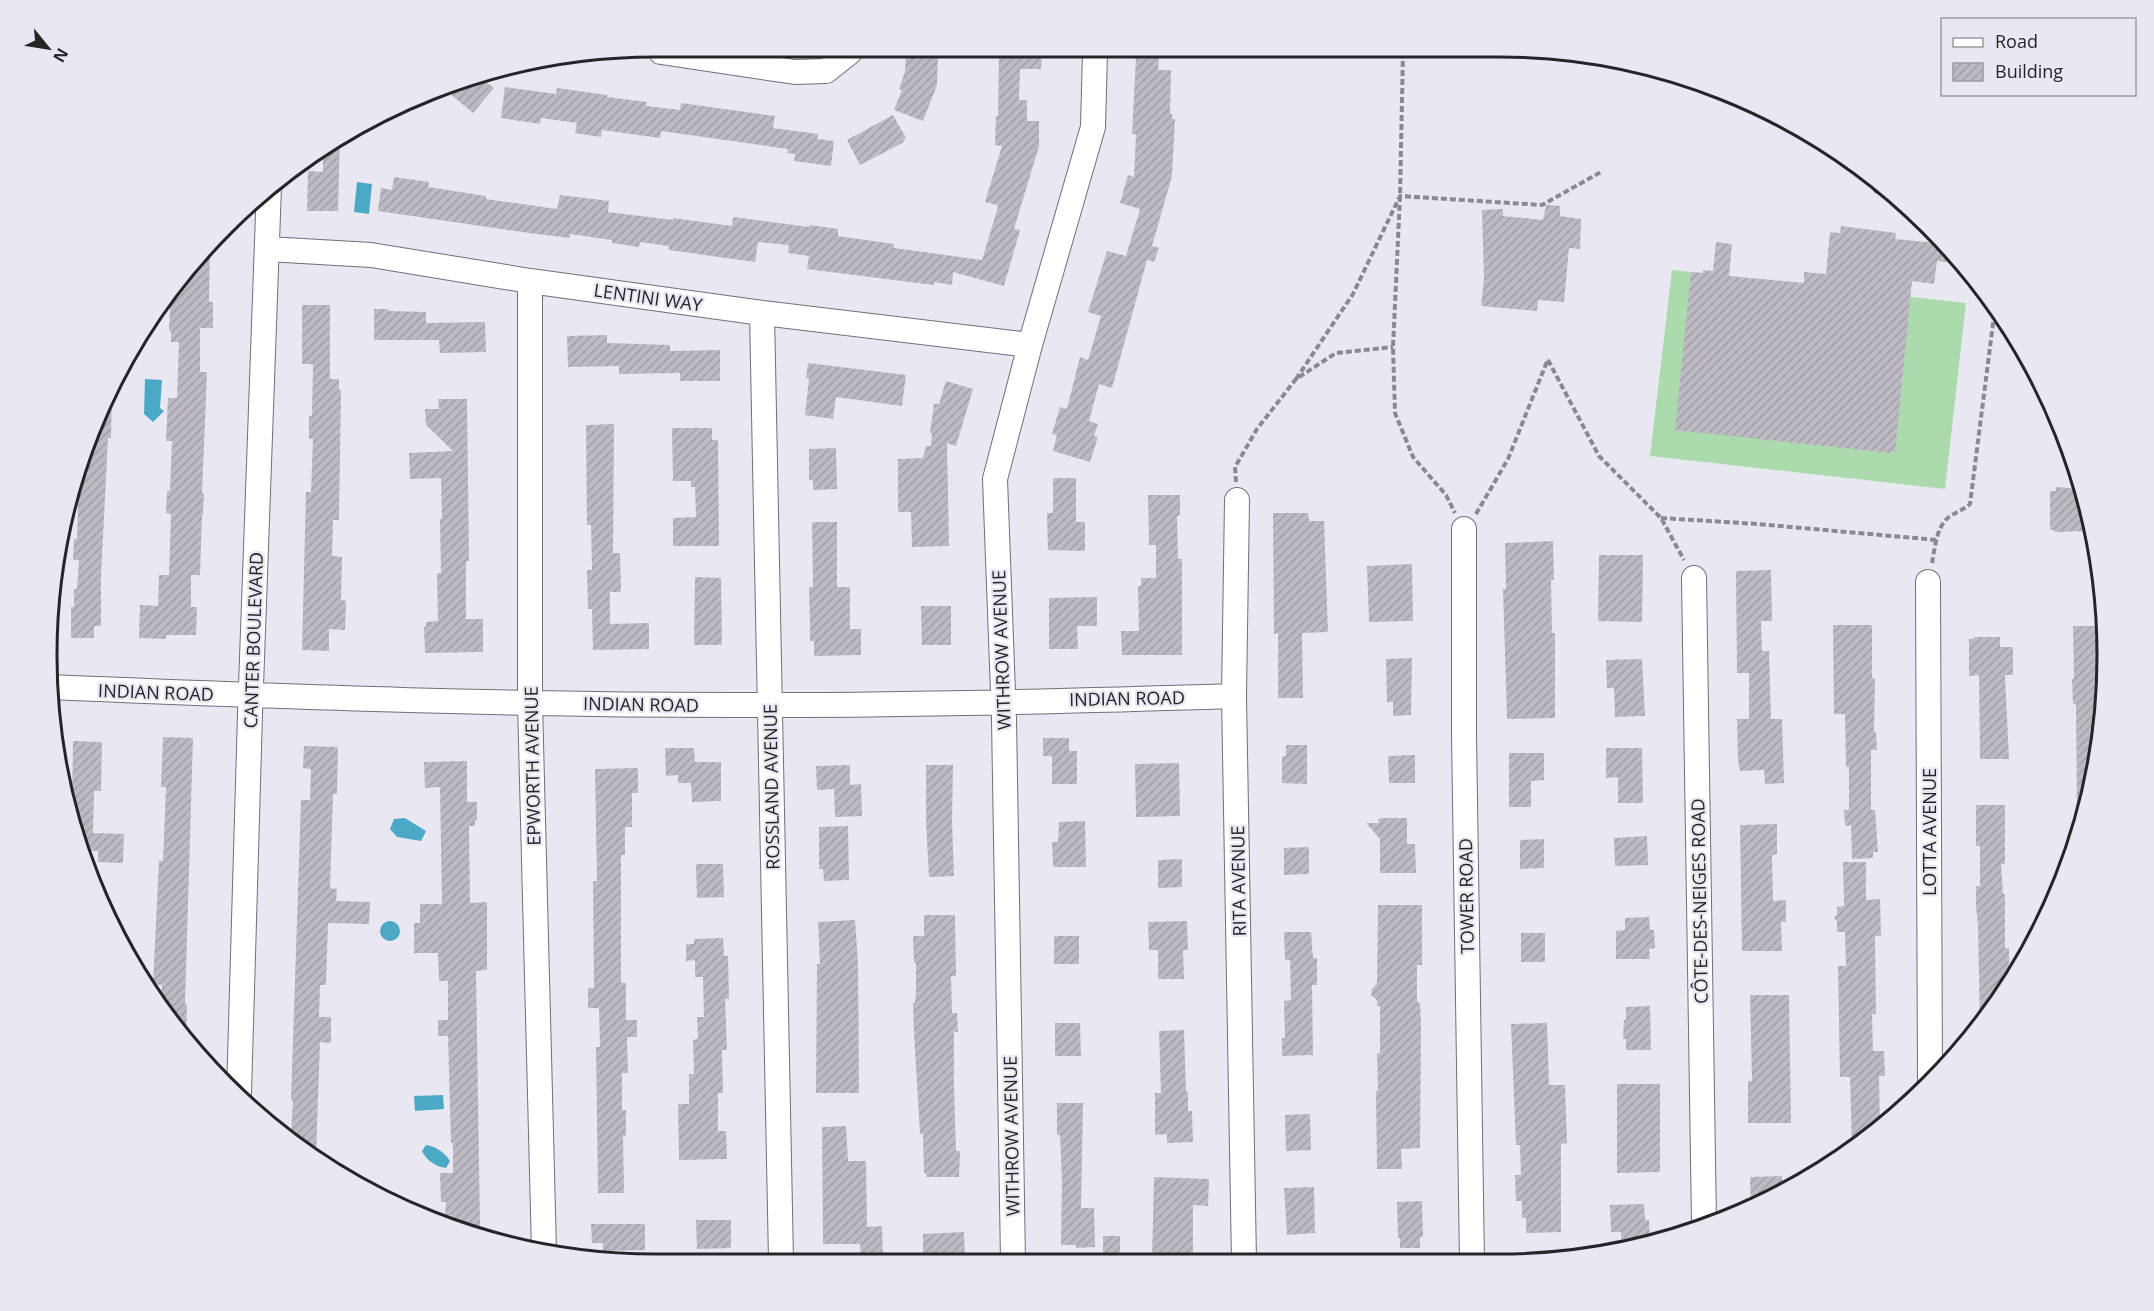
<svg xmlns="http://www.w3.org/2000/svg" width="2154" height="1311" viewBox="0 0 2154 1311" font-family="'Open Sans',sans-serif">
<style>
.grass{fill:#abdaac}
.water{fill:#4ca9c6}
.building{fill:url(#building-hatch)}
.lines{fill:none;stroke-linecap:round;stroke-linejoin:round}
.lane-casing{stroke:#706f78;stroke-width:14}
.street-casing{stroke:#706f78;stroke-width:26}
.path{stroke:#8a8990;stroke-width:4;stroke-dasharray:6 3;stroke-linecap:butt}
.lane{stroke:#fff;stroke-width:12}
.street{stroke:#fff;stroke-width:24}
.labels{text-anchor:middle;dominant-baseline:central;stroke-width:4.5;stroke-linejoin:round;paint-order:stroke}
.street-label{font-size:18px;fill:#252528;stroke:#e9e8f2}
.rim{fill:none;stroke:#252528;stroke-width:3}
</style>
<defs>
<pattern id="building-hatch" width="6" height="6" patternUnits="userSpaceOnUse" patternTransform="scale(1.5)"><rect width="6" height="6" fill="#bdbac4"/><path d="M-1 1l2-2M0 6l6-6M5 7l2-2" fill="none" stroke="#a2a0a8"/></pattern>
</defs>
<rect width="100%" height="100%" fill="#e9e8f2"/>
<path class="grass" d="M1672,270L1966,303L1945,489L1650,456Z"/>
<path class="water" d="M357,182L372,184L369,214L354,212Z
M145,379L162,380L160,408L164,411L153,422L144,414Z
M405,818L426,831L421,841L397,837L390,829L394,819Z
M380 931a10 10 0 1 1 20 0a10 10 0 1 1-20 0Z
M443,1095L444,1109L415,1111L414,1096Z
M426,1145C436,1146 445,1153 450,1161L446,1168C436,1167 426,1160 422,1151Z"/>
<path class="building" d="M906,52H938L937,85L923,121L894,110L902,90L899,89L905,72Z
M999,52H1042L1041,69H1020L1019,100H1027V121H1039V146L1014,229L1020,230L1004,286L953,272L952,285L934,282V285L807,269L809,256L788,253L789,245L758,242L755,262L669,250V246L640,242L639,247L612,243V240L570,234V238L529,233L378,211L381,188L392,190L394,177L429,182L428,187L486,196V199L557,209L560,195L609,201L608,212L673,220V218L732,226L733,217L809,227L810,225L838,229V236L894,244V248L982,260L998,207L997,205L985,202L1002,146L995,145L996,116H998Z
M1136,57L1159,58L1158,70H1171L1170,114H1172V119H1175L1172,176L1152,246L1159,248L1154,262L1147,260L1112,388L1099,384L1089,421L1098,424L1094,436L1098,437L1090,462L1053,451L1057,435L1052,434L1060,407L1067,409L1080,357L1088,360L1101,316L1088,312L1107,251L1126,256L1140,209L1120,203L1128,175L1134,177L1136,134H1132Z
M478,75L494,88L473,113L449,93L452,89L447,84Z
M505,87L556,94L557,88L607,95V97L647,102L646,106L680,110L681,103L775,116L773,128L818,134L817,139L834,141L831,166L794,161L795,154L787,153L788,149L661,131L660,138L602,130L601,137L575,133L577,123L541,118L540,124L501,118Z
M893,115L906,138L903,140L904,142L860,165L847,140Z
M340,138L338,211H307L308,171L323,172V148Z
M1546,205L1560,206V216L1581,219L1580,249L1569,248L1564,302L1538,300L1537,311L1481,306L1484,279L1482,210L1503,209V216L1543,220Z
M1841,226L1896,233L1895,239L1946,244L1950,248L1949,262L1937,261L1934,284L1912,281L1895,452L1891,451V453L1675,430L1691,272L1703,273V270L1713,271L1716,242L1732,244L1729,276L1804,283V272L1826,274L1830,232L1840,233Z
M210,242L209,302H213V328H200V372H207L202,493H204L203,515H202L200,575H191V607H197L196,635H166V639L139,638L140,605L158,606L159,575H169L171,514L166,513L167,491H170L172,441H166L168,398H177L179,342H171V331H169L171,290Z
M302,305H330V379H339V390H341L339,520H333L332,556L342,557L341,600L346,601L345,630L329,629V651L302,650L306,492H311L313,439H309V416H312L313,364H302Z
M374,309H388L389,311L426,312V323L485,322L486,352L440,353L439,340H374Z
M607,335V343L670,345V351L720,350V381H680V373L619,374V366L568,367L567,336Z
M808,363L906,375L902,406L836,397L833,419L805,415L809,378H806Z
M946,381L973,389L956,446L947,443L949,546L912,547L911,512H898V459L923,458L926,446H931L932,433H930L934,404H939Z
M112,394L111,438H108L101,577V626H94V638H71V607H74V589H77L79,560H73L74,539H77L78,506H75L76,471L79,460Z
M438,399H467L469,561H466V619H483V652L425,653L424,627H426V622L438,621L437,573H441L440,519H442L441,478L410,479L409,453L453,451L426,425L425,409H439Z
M614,424L613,553H620L621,592H610V624L649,623V649L593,650L592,609H588L587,570H592L591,525H587L586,425Z
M672,428H712V440H718L719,546H673V518L696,517L695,487H691V481H673Z
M836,448L837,489L813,490V480H809V449Z
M1053,478H1076V522H1085V551L1048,550L1047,513H1053Z
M2056,487L2082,489L2092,531L2054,532V530H2050V491H2056Z
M1148,495H1180V515L1177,516L1178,559H1182V655H1122L1121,631H1139L1138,586H1141V578H1156V545H1149Z
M1273,513H1308L1309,521H1324L1328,632L1302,633L1303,698H1278V633L1274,634Z
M812,522H837V587H850V629H861V655L814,656V641H810V627L809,587H813Z
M1553,541L1554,580H1551L1552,633H1555V718L1507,719L1503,589H1506L1505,543Z
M1599,555H1643L1642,622L1598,621Z
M1412,564L1413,621L1369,622L1367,566Z
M1771,570L1772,621H1761L1762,651H1769L1771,719H1782L1784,783L1765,784L1764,770L1740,771L1738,760L1737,719H1749V673H1737L1736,571Z
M695,577L721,578L722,645H694Z
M1097,597V626H1077L1078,649H1049V598Z
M921,606H951V645H922Z
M1833,625H1872V678H1875L1874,732H1876L1877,750H1871V810H1875L1878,852H1873V858L1852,859L1851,825L1845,826L1844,810H1849V767H1846L1845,714H1834Z
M2073,626H2099L2101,702H2103V712L2087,813L2083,822L2077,821L2076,704H2073L2072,679H2074Z
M1974,637H2000V647H2013V675H2005L2009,759H1980L1979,675L1969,676V639H1973Z
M1412,658L1411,715L1393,716V702H1387L1386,659Z
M1642,659L1645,716L1615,717L1614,688H1607L1606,660Z
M163,737L193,738L185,1004H187L186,1039L172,1026L161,1009L162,985L153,984L159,861H163L166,787H161Z
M1043,738H1069V751H1077V784H1052V756H1043Z
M73,741L102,742L101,791H94L93,833L124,834L123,863L98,862V851L79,850L69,809H72Z
M1286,745H1307V784L1282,783V759L1283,756H1286Z
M304,746L338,747L337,794H333L330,888L337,889L336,901L370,902L369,924L328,923L326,985H320L319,1017H331V1043L320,1042L316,1156L293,1143V1134H291L293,1100H291L301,800H310L311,769L303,768Z
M665,748H694L695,762H721V801L692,802L691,783H678V775L666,776Z
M1606,748H1642L1643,803H1618V777L1606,778Z
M1509,753H1544V780L1531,781V807H1509Z
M1415,755V783H1389L1388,756Z
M467,761V802H477V820H475V826H469L470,903L487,902V970L476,971L480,1227L452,1226V1215L445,1216L446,1202H441L440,1173H453V1143H451L448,1036H438V1020H448V981H439L438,953H414V923H420V904H442L440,787L425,788L424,762Z
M1179,763L1180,816L1136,817L1135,764Z
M850,765V785L861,784L862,816L835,817L834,789L817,790L816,766Z
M926,765H953L952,821L954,876L929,877L926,821Z
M638,768V793H632V827H625V855H621V983H626V1020H637V1037H627L628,1073H622V1110H626V1136H623L624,1193H598L596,1047H600L599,1008H588V988H594L593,881H597L595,769Z
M1976,805H2005V864H2001L2003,894H2005V948H2009V982L1980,1028L1978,925L1976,906V886H1980V846H1976Z
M1383,818H1407V844H1415L1416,873H1380V839L1366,823H1379L1378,819Z
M1085,821L1086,867H1053L1052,842H1058L1059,822Z
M1777,824V854L1772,855L1773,901L1786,900V922H1781L1782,951H1742L1740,825Z
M848,826L849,880L824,881L823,869H819V827Z
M1647,836L1648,865L1615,866L1614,838Z
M1544,839V868L1520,869V840Z
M1309,847V874L1284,875V848Z
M1182,859V887L1158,888V860Z
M1843,862H1866V900L1880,899L1881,936H1875L1876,1014H1872L1873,1051H1884L1885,1076H1879L1880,1128L1852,1148L1850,1077H1840L1838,966H1846L1845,932H1837V921L1834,918L1837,914V907L1844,906Z
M696,864H723L724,897L697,898Z
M1378,905H1422V965H1417V1002L1420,1003L1421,1024L1420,1148L1401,1149L1402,1169H1377L1376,1091H1378L1377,1053H1380V1006H1377V1000L1371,995L1372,989L1377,983Z
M924,915H955L956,976H951L952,1013H957L958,1032H954V1086L956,1151H960L959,1177H926V1173H924L923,1134H920L914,1033L913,1003H915L916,992V963H914L913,936H924Z
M1649,917L1650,930H1654L1655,948L1649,949L1650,959H1616V931L1625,930V918Z
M855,920L858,963L859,1093H816L817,964H820L818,922Z
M1187,921L1188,950H1183L1184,979H1158V950H1149L1148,922Z
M1284,932H1311L1313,958H1317V985H1312L1313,1055L1282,1056V1038H1285L1284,1001L1291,1000L1290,960H1285Z
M1521,933H1545V962H1521Z
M1054,936H1079V964H1054Z
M723,938L724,956H728L729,999H725L727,1050H722L723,1093H718V1131H726L727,1159L679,1160L678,1104H689V1074H694L693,1040L698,1039L697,1017H704L703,977H695V960L686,961V944H694V939Z
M1750,995H1789L1791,1123H1748V1081H1752Z
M1650,1006L1651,1050H1626V1039H1623L1624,1020H1626V1007Z
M1055,1023H1080L1081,1056H1055Z
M1547,1023L1549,1085H1565L1567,1143L1561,1144V1232L1526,1233V1218H1522V1201H1516L1515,1175H1521L1520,1145H1516L1511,1024Z
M1184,1030L1186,1092H1188V1111H1192L1193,1142L1167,1143V1134L1155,1135V1093H1161L1159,1031Z
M1617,1084H1660V1172L1617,1173Z
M1057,1103H1083L1081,1208H1094L1095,1247L1076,1248V1245H1061L1062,1180L1060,1135H1057Z
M1310,1114L1311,1150L1286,1151L1285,1115Z
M846,1126L848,1161H866L867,1227L882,1226L883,1258H861L860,1244H823L822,1127Z
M1782,1176V1192L1751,1204L1750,1177Z
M1154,1177L1209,1179L1208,1206L1193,1205V1258L1152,1260Z
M1314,1187L1315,1233L1287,1235L1284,1188Z
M1422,1201L1423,1237H1420V1248H1400V1238H1398L1397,1202Z
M1644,1204L1645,1220H1649L1650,1244L1630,1245V1238L1621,1239V1232H1611L1610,1205Z
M696,1220H731V1248L697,1249Z
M591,1224H645V1250L603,1251V1243H592Z
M964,1232L965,1258L923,1259V1234Z
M1103,1236H1120V1258H1103Z"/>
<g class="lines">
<defs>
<path id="lane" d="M1879,187L1880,182"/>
<path id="street" d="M661,52L795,72L826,71L850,52
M268,249L371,255L530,281L762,313L1030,345
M530,281V703L544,1251
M762,313L781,1260
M1237,500L1234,696L1244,1262
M1464,529V734L1472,1263
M1694,578L1704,1224
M1928,582L1930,1081
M49,687C289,697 529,706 769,705C924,705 1079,701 1234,696
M239,1093L250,714L269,186
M1013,1261L1004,719L995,479L1030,345L1093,127L1095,52"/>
</defs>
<use href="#lane" class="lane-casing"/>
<use href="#street" class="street-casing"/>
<path class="path" d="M1403,52L1400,196L1393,347L1395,413L1413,457L1446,495L1455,513
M1548,360L1599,456L1661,518L1684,560
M1296,379L1353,294L1400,196L1542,205L1601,172
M1236,482L1235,467L1257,429L1296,379L1336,353L1393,347
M1476,514L1508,459L1548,359
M1661,518L1757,524L1937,540
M1932,563C1935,548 1936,527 1949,517C1956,512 1963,510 1970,504L1995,308"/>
<use href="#lane" class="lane"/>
<use href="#street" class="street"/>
</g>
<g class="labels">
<g class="street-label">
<text transform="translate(648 297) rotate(8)">LENTINI WAY</text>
<text transform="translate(253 640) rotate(-88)">CANTER BOULEVARD</text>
<text transform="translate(1001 650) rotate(-92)">WITHROW AVENUE</text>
<text transform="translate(156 692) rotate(2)">INDIAN ROAD</text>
<text transform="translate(1127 698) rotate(-1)">INDIAN ROAD</text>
<text transform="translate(641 704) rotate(1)">INDIAN ROAD</text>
<text transform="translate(532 766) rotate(-91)">EPWORTH AVENUE</text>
<text transform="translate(771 787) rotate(-91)">ROSSLAND AVENUE</text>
<text transform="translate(1929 832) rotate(-90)">LOTTA AVENUE</text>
<text transform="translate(1238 881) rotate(-91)">RITA AVENUE</text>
<text transform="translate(1466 896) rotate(-91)">TOWER ROAD</text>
<text transform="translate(1699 901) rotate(-91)">CÔTE-DES-NEIGES ROAD</text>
<text transform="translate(1011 1136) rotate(-91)">WITHROW AVENUE</text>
</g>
</g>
<path d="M0 0H2154V1311H0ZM655 57H1499A598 598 0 0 1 2097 655V656A598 598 0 0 1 1499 1254H655A598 598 0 0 1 57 656V655A598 598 0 0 1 655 57Z" fill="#e9e8f2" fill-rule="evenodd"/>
<path class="rim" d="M655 57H1499A598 598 0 0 1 2097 655V656A598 598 0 0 1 1499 1254H655A598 598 0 0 1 57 656V655A598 598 0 0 1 655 57Z"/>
<rect x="1941" y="18" width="195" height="78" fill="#e9e8f2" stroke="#9b9aa1" stroke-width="1.5"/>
<rect x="1953" y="38" width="30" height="9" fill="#ffffff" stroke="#9b9aa1" stroke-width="1.5"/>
<text x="1995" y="48" font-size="18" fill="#252528">Road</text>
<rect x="1953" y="63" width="30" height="18" fill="url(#building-hatch)" stroke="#9b9aa1" stroke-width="1.5"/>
<text x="1995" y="78" font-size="18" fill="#252528">Building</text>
<g transform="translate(48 48) rotate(120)" stroke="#e9e8f2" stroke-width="4.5" paint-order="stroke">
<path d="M0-4.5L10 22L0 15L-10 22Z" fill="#252528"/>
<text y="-9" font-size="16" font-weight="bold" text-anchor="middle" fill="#252528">N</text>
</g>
</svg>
